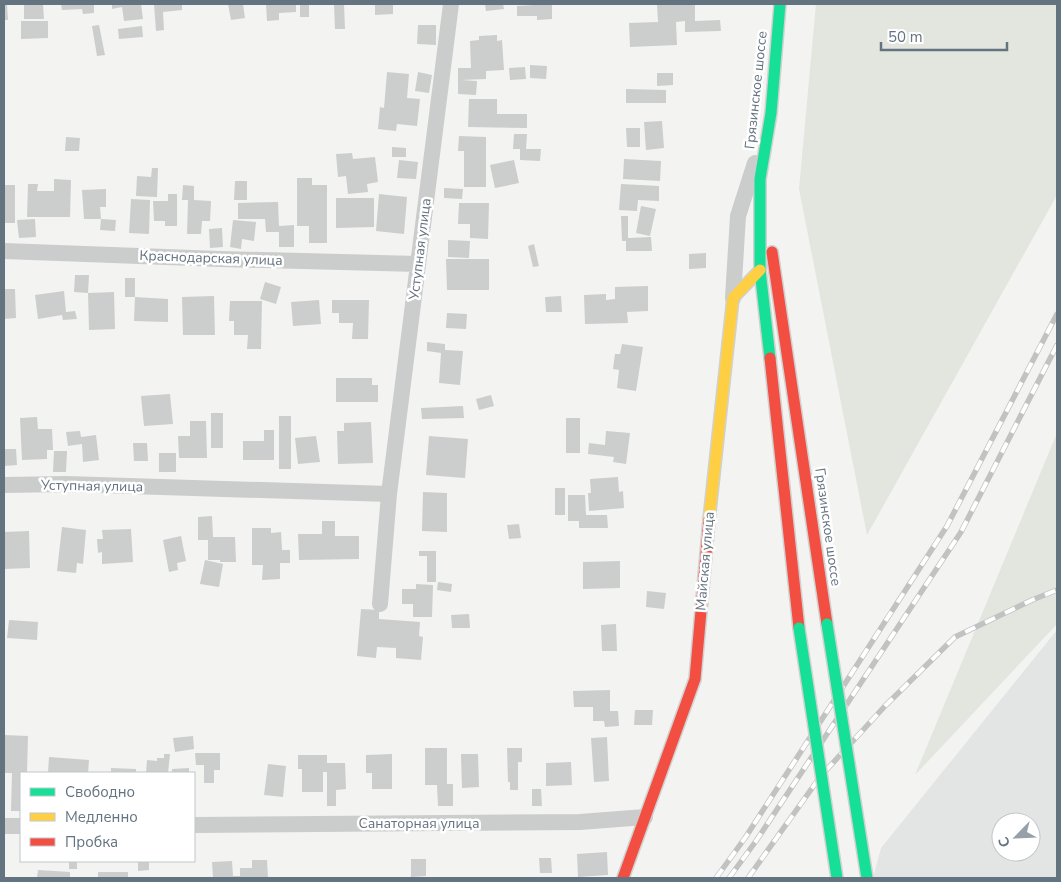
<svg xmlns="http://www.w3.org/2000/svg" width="1061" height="882" viewBox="0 0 1061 882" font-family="'Nunito Sans',sans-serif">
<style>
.built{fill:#e3e4e4;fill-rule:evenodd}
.green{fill:#e2e6df}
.building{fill:#cccdcd}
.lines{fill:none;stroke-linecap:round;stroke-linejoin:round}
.fast-casing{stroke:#d0d1d0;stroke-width:14}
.slow-casing{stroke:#d0d1d0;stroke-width:14}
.jam-casing{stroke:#d0d1d0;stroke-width:14}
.street{stroke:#cbcccc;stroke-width:16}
.fast{stroke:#16e098;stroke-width:11}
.slow{stroke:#ffcf43;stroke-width:11}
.jam{stroke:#f24e42;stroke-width:11}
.rail-casing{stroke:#c1c2c2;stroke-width:5.5}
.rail{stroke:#fff;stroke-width:4;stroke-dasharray:11;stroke-linecap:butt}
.fast-bridge-casing{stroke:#d0d1d0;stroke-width:14;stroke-linecap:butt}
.fast-bridge{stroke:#16e098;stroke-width:11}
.labels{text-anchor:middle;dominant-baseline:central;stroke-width:5;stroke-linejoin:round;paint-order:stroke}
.street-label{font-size:14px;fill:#647380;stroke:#fff}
</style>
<rect width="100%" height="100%" fill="#f3f3f1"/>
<path class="built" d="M1057,630V878H873L881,848ZM1001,822H1031V852H1001Z"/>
<path class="green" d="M816,4H1057V195L867,535L799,189Z
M1057,433V624L915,775Z"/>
<path class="building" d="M4,4H7L8,20H4Z
M24,4H43L44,19H24Z
M61,4H94V13L83,14L82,9L62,10Z
M112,4H141L143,19L124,21L122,7L112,9Z
M154,4H182V10L163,12L164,30L156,31Z
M228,4H243L245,18L231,20Z
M266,4H296V12L279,13V20L267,21Z
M300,4H309V17H300Z
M334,4H344L345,29H335Z
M375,4H393V14L375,15Z
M485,4H503L504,9L486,11Z
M552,4V19L537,20V16H517V6Z
M657,4H695V21L720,20L721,31L685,32V21L676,22L677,45L630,47L629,23L658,22Z
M21,21H48V38L21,39Z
M99,25L105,55L97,56L92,26Z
M418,25H436V45L417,44Z
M142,26L143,37L119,39L118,29Z
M497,35V41L502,40L504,70L486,71V79L461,80L477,81L476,95L458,94V68H471L470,41L479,40V36Z
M530,65L547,66L546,79L530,78Z
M525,67L526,79L510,80L509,68Z
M387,72L409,74L407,98L420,99L417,126L397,124L396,131L378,129L380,107L384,108Z
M418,72L432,75L429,93L415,91Z
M657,73H673V85L657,86Z
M626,89L666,90V103H626Z
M469,99H497V114H527V128L468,127Z
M662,121L664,148L646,150L644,122Z
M626,128H640V147H627Z
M514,134H527L526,149H541L540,161L520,160V149H513Z
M459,136L486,137V187H464V151H458Z
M66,137L80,138L79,151H65Z
M392,147L406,148V157H392Z
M352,153L353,159L375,157L378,182L367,184L368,192L348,194L346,176L338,177L336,154Z
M624,159L661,161L660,181L623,179Z
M399,160L418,162L416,179L397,178Z
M514,160L519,183L495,188L490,165Z
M152,168H158L157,197L136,196L137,176L151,177Z
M297,178H312V185H327V243H309V226H297Z
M54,179L71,180L70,217H27L28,184H38L37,191H54Z
M235,181H247V200H234Z
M621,184L659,186V201L638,200L637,211L619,210Z
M4,185H15V223H4Z
M183,185L194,186V200L211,201L210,221H202L201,234H187L188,200H182Z
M444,188L463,189L462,199L444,198Z
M106,189V207H100L101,219H84L82,190Z
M168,194H177V226H165V221H154L153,201H168Z
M379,194L407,197L404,234L376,231Z
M336,198H374V227L336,228Z
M131,199L150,200L149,234L129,233Z
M278,202L279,226L294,225V247H279V232H266L265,219H238V203Z
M459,203H489L488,239L470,238V224H458Z
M641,206L656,209L650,236L636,233Z
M621,216H628V238L651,237L652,251H626V241H622Z
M35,219L36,237L19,238L17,220Z
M101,219L116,220L115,231L100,230Z
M233,220L256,222L254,241L242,239L241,249L230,247Z
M222,228L223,247L210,248L209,229Z
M448,240L470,241L469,258L448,257Z
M534,244L539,266L533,267L528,246Z
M706,253V268L689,269V254Z
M446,259H489V290H447Z
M75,275H89L88,293L74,292Z
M125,278H135V297H125Z
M265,282L281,287L276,304L260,299Z
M648,286V311L627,312L628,323L585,324L584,295L606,294V300L615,299V287Z
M4,289H15L16,318L4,319Z
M64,291L66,312L75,311L77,319L63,320L62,315L38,319L35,295Z
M114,292L115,329L89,330L88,293Z
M214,296L215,335H183L182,297Z
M561,296L562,312H546L545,297Z
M135,297L168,299V322L134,321Z
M319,300L321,324L293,326L291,302Z
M332,300H369L368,339H352L353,323H339V313H332Z
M230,301H262L261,349H247L248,335H234V321H229Z
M447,313L467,314L466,329L446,328Z
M427,342L445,344V350L463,351L460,385L439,383L441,353L427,351Z
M622,344L643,347L636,391L617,388L619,370L613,369L615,354H620Z
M336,378H372V385H378V402H336Z
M170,394L173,424L144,426L141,396Z
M491,395L494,406L479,410L476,399Z
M463,406L464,418L422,419L421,408Z
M211,413H223V448H211Z
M279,416H291V469H279Z
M37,417L38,429H52L53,450H47V459L22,460L20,418Z
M566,418H580V453H566Z
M190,421H206L207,458H179L178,436H190Z
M371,422L373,463L338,464L337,431H344V423Z
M264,430H274V460H243V441H264Z
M80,431L81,437L96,435L99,460L83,462L82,444L68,446L66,432Z
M606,431L630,433L626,464L613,462L614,457L588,454L589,443L605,445Z
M316,436L320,462L298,464L295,438Z
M429,436L468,439L465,478L426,475Z
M133,443H147L148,461H134Z
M4,449H16L17,465L4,466Z
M54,451H67L66,472H53Z
M159,453H176V472H159Z
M618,477L619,492L623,491L624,508L589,511L588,493H591L590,479Z
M555,488H565V515H555Z
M423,492L447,493V532L422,531Z
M568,495H585L586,515H607L608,528H579V521H568Z
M212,516L213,537H235L236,562H220V560H208V540H198V517Z
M322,521H335V536H359V559L299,560L298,534H322Z
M519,524L521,538L509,539L507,525Z
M62,527L86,530L83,564L77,563L76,573L57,571Z
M252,528H271V533L281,532L282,550H290V563H280V579L262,580L263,565H252Z
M131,529L133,562L102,564V552L98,553L97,539H103L102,530Z
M29,531L30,568L4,569V532Z
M181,536L186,561L177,563L178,570L169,572L163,540Z
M419,551H436V582H427V556H419Z
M205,560L223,564L219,587L200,584Z
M620,561V588L583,589V562Z
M438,582L452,584L451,592L437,590Z
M416,584L433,585L432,617H413V604H402V589H416Z
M647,591L666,593L664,609L646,607Z
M361,609L379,610V619L420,622L419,636L423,637L421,660L396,658V648L377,647L376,658L357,656Z
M469,614L470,628H452L451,615Z
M9,620L38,622L37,640L7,638Z
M616,624L617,651H602L601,625Z
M610,690V711H618L619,726L605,727L604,721H593V707H574L573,691Z
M635,710H653L652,725H634Z
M4,735L28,736L27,773H21V811H11L12,773H4Z
M193,736L194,749L175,752L173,738Z
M607,737L609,781L594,782L591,738Z
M425,748H447V784H453V806H438L437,785H425Z
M507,748H522V762H518V790H510V782H508Z
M195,753H220V770H214V783H204V765H196Z
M164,754H170L168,773H146L147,760L157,761V758H164Z
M392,754V789H372V773H366V755Z
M461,754H478L479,787L462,788Z
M298,755H327V763H345L346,789L336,790V806H327V772H323V792H302V769H298Z
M49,757L89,760L88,773H48Z
M571,762L572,785L546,786V763Z
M268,764L286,766L283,797L264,795Z
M111,768L136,769V773H111Z
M189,768V773H172V769Z
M532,789H541L542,806H532Z
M607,852L608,875L578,877L577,854Z
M539,858H551L552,873H540Z
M411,859H426V876L411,877Z
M252,860H267L268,878H213L212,862L232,861L233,876H240V868H252Z
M69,861H77V869H69Z
M138,861H149V870L138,871Z
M38,870L70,872V878H37Z
M98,872H128V878H98Z"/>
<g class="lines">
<defs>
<path id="fast" d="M770,358L760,270V179L771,113L780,4"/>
<path id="slow" d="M709,520L733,298L760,270"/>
<path id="jam" d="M772,252L827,624
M770,358L799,628
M623,878L695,679L709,520"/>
</defs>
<use href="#fast" class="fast-casing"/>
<use href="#slow" class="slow-casing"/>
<use href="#jam" class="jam-casing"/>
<path class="street" d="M4,251L220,259L418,264
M733,298L738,216L755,163
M4,485L66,484L389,494
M380,604L389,494L451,4
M194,825L580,822L645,817
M4,826H21"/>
<use href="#fast" class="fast"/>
<use href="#slow" class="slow"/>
<use href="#jam" class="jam"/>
<defs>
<path id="rail" d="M716,878L745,838L947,526L1057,314
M729,878L756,841L961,532L1057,345
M748,878L820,777L885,706L955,637L1032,600L1057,590"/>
</defs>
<use href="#rail" class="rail-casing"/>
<use href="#rail" class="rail"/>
<defs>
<path id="fast-bridge" d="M827,624L867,878
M799,628L837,878"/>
</defs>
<use href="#fast-bridge" class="fast-bridge-casing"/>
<use href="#fast-bridge" class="fast-bridge"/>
</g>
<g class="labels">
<g class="street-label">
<text transform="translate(756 90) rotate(-84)">Грязинское шоссе</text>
<text transform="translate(420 249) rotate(-83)">Уступная улица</text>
<text transform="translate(211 258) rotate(2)">Краснодарская улица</text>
<text transform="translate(92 486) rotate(1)">Уступная улица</text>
<text transform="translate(828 527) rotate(82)">Грязинское шоссе</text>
<text transform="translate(705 561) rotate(-85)">Майская улица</text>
<text x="419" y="823">Санаторная улица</text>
</g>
</g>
<rect width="1061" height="882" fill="none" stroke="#647380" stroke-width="10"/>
<rect x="20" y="772" width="175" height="90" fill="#ffffff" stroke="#c1c7cc"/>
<rect x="30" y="788" width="25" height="8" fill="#16e098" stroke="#c1c7cc"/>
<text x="65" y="797" font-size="15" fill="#647380">Свободно</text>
<rect x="30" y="813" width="25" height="8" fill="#ffcf43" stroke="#c1c7cc"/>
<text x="65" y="822" font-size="15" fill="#647380">Медленно</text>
<rect x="30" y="838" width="25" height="8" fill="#f24e42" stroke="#c1c7cc"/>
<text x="65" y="847" font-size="15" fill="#647380">Пробка</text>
<g transform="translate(1016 837) rotate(246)"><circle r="24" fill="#ffffff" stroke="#c1c7cc"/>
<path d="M0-4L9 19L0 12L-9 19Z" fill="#96a0a8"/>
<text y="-8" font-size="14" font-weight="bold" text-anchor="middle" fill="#647380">С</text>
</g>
<path d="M881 42v8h126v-8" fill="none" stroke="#647380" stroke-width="2.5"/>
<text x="888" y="42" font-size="15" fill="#647380" stroke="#ffffff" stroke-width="4" paint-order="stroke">50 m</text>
</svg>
